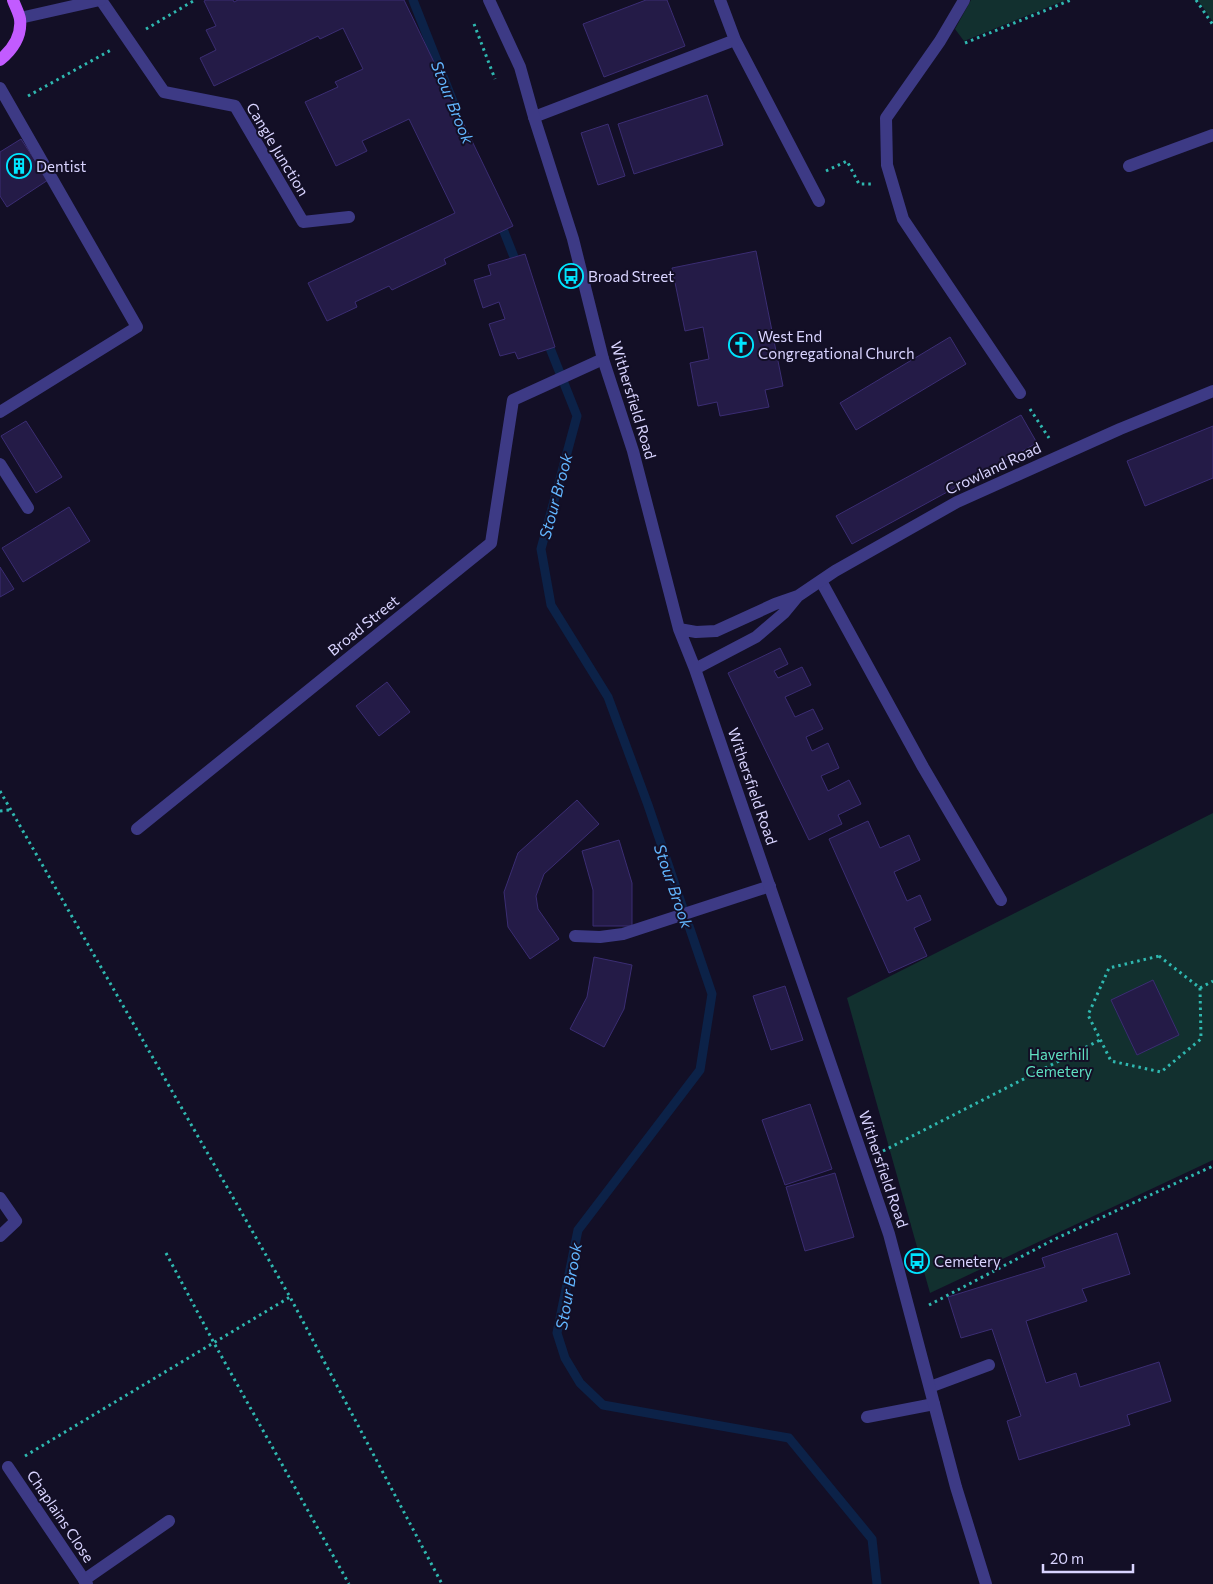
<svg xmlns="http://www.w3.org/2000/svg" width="1213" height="1584" viewBox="0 0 1213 1584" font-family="Commissioner,sans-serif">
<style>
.green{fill:#12302f}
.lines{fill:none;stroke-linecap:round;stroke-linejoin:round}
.stream{stroke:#0c2248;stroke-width:9}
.building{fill:#241b47;stroke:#3b2d73}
.path{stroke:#2fb8b0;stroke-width:3;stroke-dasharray:2.5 4;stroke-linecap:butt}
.service{stroke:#3d3a85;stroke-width:12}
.minor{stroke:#3d3a85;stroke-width:12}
.tertiary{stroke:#3d3a85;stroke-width:12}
.primary{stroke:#c25bff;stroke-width:12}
.labels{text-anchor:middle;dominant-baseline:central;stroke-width:4;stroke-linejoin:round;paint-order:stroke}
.street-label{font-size:15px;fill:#d9d4ff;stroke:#130f26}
.poi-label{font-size:15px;fill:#d9d4ff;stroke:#130f26;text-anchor:start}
.park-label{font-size:15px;fill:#5fe0c0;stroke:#130f26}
.water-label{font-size:16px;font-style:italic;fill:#62b6ff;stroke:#130f26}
</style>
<rect width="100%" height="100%" fill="#130f26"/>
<path class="green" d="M971,0H1066L964,41L955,29Z
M1198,0H1213V22Z
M1213,813V1160L930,1293L847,998Z"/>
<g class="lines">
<path class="stream" d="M413,0L456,109
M499,219L518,267
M546,338L577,416L541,549L551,605L608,697L648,805L712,994L700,1070L578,1230L557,1333L565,1358L580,1383L603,1405L789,1438L872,1539L877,1584"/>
</g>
<path class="building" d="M206,0H233L234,2L238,0H404L513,226L444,259L446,264L392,290L389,286L355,302L357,307L327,321L308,283L455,213L409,119L362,141L367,151L336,166L305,102L338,87L335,82L363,69L343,28L320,39L318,36L214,86L200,58L216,50L206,30L216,26L204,1Z
M646,0H667L685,46L604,77L583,24Z
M707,95L723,145L634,174L618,124Z
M608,124L625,176L598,185L581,133Z
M21,139L48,180L7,207L0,196V152Z
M756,251L783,386L765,390L769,407L720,416L717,402L698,406L690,363L709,359L703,327L685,331L672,268Z
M525,254L555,347L518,359L515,352L500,356L489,324L505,319L499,302L483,308L474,280L491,275L488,265Z
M950,337L966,364L856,430L840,403Z
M1021,415L1037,443L852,544L836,516Z
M26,421L62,477L36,493L1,436Z
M1213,426V478L1145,506L1127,461Z
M69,507L90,541L23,582L2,548Z
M0,567L14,589L0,597Z
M780,648L788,664L774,671L778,678L802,667L811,685L785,697L795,717L813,709L823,729L806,737L812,751L828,743L839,768L821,776L828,791L849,780L861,804L838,815L842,824L809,840L728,673Z
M387,682L410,712L379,736L356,706Z
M577,800L599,824L544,874L536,896L538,909L559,939L530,959L508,927L504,892L518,853Z
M868,821L880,848L909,835L920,860L894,872L907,901L920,895L931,920L914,928L927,956L889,973L829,839Z
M619,840L632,883V926H593V890L582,851Z
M594,957L632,965L624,1009L604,1047L570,1029L587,997Z
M1153,980L1179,1035L1137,1055L1111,1000Z
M785,986L803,1040L771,1050L753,996Z
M810,1104L832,1169L785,1185L762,1120Z
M835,1173L854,1237L805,1251L786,1187Z
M1117,1233L1130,1274L1082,1289L1087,1301L1026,1321L1046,1383L1076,1373L1080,1387L1159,1362L1171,1401L1127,1415L1130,1425L1019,1460L1007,1421L1021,1416L992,1329L961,1338L948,1297L1045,1267L1042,1258Z"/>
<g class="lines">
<path class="path" d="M1196,0L1213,25
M474,24L495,79
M146,29L195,0
M965,43L1071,0
M28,96L111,50
M826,171L847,161L859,184H871
M1030,409L1049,438
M0,791L290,1297L442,1584
M0,811L10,810
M1159,956L1200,988L1201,1039L1161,1072L1111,1061L1088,1015L1109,968Z
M1200,988L1213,981
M883,1151L1100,1040
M166,1253L214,1343L349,1584
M929,1305L1055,1239L1213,1166
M25,1456L290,1297"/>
<path class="service" d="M964,0L963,2L940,41L886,118L887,165L903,219L1020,393
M735,40L819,201
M0,88L137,327L0,412
M534,117L735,40L720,0
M1129,166L1213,135
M0,464L28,508
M821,581L923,767L1001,900
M575,936L600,937L623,934L770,886
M930,1387L989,1365
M867,1417L934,1404
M84,1580L169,1521"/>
<path class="minor" d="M101,0L164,92L235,106L303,222L349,217
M137,829L491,543L513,400L603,359
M0,1198L16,1221L0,1236
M8,1467L87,1584"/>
<path class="tertiary" d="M489,0L520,67L534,117L573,239L603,359L633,451L679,629L695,669L889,1234L956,1487L986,1584
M20,18L100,0
M679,629L696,632L716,631L775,604L798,596L835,571L957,502L1120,429L1213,391
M695,669L756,637L784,613L798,596"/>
<path class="primary" d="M0,60C12,50 22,36 20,19C19,13 15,6 13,0"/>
</g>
<defs>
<symbol id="building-ring" viewBox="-11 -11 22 22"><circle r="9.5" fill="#130f26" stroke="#00e5ff" stroke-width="1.5"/><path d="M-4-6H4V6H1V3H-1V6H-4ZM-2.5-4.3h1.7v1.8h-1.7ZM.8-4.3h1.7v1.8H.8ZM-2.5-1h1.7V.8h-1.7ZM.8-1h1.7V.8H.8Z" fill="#00e5ff"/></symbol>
<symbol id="bus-ring" viewBox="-11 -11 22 22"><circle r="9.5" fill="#130f26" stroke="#00e5ff" stroke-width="1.5"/><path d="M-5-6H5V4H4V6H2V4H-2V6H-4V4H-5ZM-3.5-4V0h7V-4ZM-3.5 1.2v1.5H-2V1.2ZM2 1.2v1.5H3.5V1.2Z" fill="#00e5ff"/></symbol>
<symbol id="church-ring" viewBox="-11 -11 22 22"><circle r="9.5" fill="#130f26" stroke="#00e5ff" stroke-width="1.5"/><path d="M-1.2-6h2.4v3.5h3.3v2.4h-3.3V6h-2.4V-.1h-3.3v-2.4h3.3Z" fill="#00e5ff"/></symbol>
</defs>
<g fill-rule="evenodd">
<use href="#building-ring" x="5" y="152" width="28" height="28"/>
<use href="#bus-ring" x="557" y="262" width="28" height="28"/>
<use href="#church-ring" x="727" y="331" width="28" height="28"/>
<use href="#bus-ring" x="903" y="1247" width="28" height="28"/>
</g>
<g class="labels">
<g class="street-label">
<text transform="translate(278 149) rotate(59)">Cangle Junction</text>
<text transform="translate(634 400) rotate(73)">Withersfield Road</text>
<text transform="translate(993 468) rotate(-25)">Crowland Road</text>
<text transform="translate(363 625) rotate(-39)">Broad Street</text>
<text transform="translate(753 786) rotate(71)">Withersfield Road</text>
<text transform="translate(884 1169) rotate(71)">Withersfield Road</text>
<text transform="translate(61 1516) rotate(56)">Chaplains Close</text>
</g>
<g class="poi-label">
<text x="36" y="166">Dentist</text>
<text x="588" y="276">Broad Street</text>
<text x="758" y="336">West End<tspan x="758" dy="17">Congregational Church</tspan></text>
<text x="934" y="1261">Cemetery</text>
</g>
<g class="park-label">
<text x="1059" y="1054">Haverhill<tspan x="1059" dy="17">Cemetery</tspan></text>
</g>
<g class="water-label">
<text transform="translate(453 102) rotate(68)">Stour Brook</text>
<text transform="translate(555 496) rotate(-75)">Stour Brook</text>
<text transform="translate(674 886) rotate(71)">Stour Brook</text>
<text transform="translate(568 1286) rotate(-80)">Stour Brook</text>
</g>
</g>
<path d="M1043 1564v8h90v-8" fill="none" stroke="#d9d4ff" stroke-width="2.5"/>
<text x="1050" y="1564" font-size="15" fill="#d9d4ff" stroke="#130f26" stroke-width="4" paint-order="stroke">20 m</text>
</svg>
